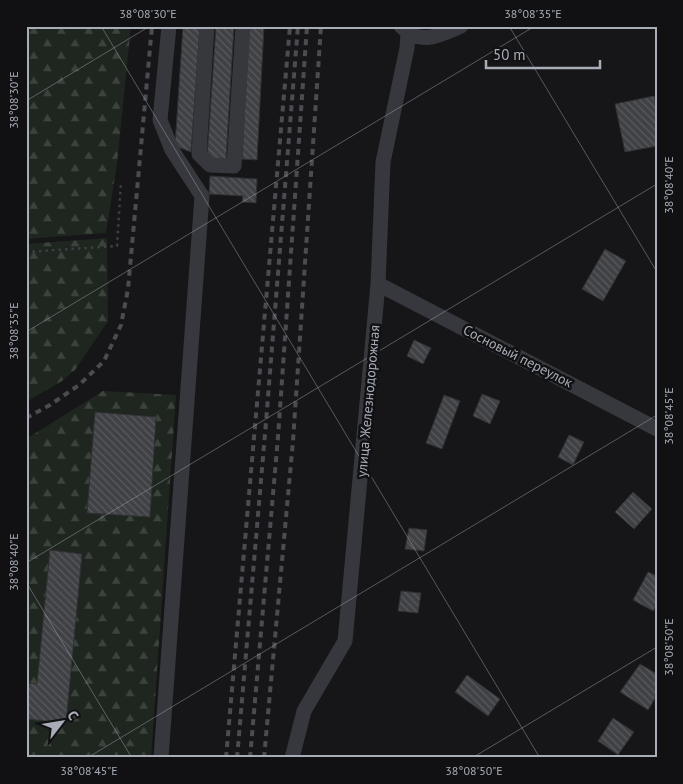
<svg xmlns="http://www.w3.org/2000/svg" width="683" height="784" viewBox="0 0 683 784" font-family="'PT Sans',sans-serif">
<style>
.forest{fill:url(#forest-firs)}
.building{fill:url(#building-back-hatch);stroke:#303034}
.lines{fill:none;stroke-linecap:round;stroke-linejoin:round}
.path{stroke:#3d3f44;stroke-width:2.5;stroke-dasharray:2.5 4;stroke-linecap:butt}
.minor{stroke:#37383d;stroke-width:15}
.rail{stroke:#4a4c52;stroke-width:4;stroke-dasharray:6 5;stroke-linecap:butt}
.ticks{fill:none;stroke:#a8adb8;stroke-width:1;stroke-opacity:0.45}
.labels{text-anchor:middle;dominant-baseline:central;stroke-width:5;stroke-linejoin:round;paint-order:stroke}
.street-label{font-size:14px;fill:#a8adb8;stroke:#111113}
.neatline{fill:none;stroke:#a8adb8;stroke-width:2}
.ticks-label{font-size:12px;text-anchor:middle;fill:#a8adb8}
</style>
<defs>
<pattern id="forest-firs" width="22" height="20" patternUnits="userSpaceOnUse" patternTransform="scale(1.25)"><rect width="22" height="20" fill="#1e261f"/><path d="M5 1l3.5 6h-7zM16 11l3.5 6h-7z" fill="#3c433d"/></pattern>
<pattern id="building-back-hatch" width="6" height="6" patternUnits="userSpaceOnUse" patternTransform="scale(1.25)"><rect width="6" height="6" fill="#404145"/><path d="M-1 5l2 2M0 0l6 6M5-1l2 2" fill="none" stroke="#595a5e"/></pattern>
</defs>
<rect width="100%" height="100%" fill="#161618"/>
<path class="forest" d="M26,26H131L117,163L106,233L26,239Z
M107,238L108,321L75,370L62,381L26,402V244Z
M103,391L176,395L151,758H26V439Z"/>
<path class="building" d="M183,26H200L191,152L175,146Z
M216,26H234L226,160L207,158Z
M249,26H264L257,160L242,159Z
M654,96L657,108V146L625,152L615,104Z
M210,176L257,179L256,203L242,202L243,196L209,194Z
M605,249L626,261L603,301L582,289Z
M414,340L431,348L423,364L407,356Z
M482,394L500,401L490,424L473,416Z
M444,395L460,401L442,449L426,443Z
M95,412L156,417L150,517L87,513Z
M569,435L584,442L573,465L558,457Z
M633,492L652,509L634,529L615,512Z
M409,528L427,530L424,551L405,549Z
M50,550L82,554L66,723L26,719V683L37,684Z
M648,572L657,576V605L653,611L633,600Z
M401,591L421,593L418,613L398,611Z
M640,664L657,674V695L648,710L620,692Z
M467,675L500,699L488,716L455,692Z
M613,718L634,732L618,755L598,741Z"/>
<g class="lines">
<path class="path" d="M26,252L117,246L121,182"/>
<path class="minor" d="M207,26L199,154L210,165L234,166L243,26
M401,26C420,46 438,36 461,26
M378,284L657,429
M161,758L202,196L172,150L160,120L169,26
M292,758L304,711L345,641L378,284L383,162L407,48L408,34"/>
<path class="rail" d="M26,418L50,405L79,385L104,361L121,325L128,289L152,26
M226,758L290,26
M237,758L265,434L298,26
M250,758L278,437L307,26
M264,758L293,441L321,26"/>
</g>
<path class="ticks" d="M101,26L540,758M509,26L657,272M26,101L150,26M26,332L535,26M26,563L657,184M26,582L132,758M87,758L657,415M472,758L657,647"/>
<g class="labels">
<g class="street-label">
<text transform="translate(518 356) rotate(27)">Сосновый переулок</text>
<text transform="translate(368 401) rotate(-85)">улица Железнодорожная</text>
</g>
</g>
<rect width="683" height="784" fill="none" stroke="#111113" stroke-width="55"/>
<g transform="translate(62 722) rotate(59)" stroke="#111113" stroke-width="4" paint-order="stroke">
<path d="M0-4L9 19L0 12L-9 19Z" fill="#a8adb8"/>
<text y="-8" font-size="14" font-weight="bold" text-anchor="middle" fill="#a8adb8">С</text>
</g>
<path d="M486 60v8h114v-8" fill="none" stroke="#a8adb8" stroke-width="2.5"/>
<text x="493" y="60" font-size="15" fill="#a8adb8" stroke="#111113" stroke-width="4" paint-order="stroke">50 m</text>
<rect x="28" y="28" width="628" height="728" class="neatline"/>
<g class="ticks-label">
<text x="148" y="18">38°08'30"E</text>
<text x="533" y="18">38°08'35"E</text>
<text transform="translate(14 100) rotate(-90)" y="4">38°08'30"E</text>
<text transform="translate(669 185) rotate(-90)" y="4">38°08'40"E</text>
<text transform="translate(14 331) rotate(-90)" y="4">38°08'35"E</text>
<text transform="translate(669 416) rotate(-90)" y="4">38°08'45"E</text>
<text transform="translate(14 562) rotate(-90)" y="4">38°08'40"E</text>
<text transform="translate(669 647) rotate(-90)" y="4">38°08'50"E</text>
<text x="89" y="775">38°08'45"E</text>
<text x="474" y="775">38°08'50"E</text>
</g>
</svg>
